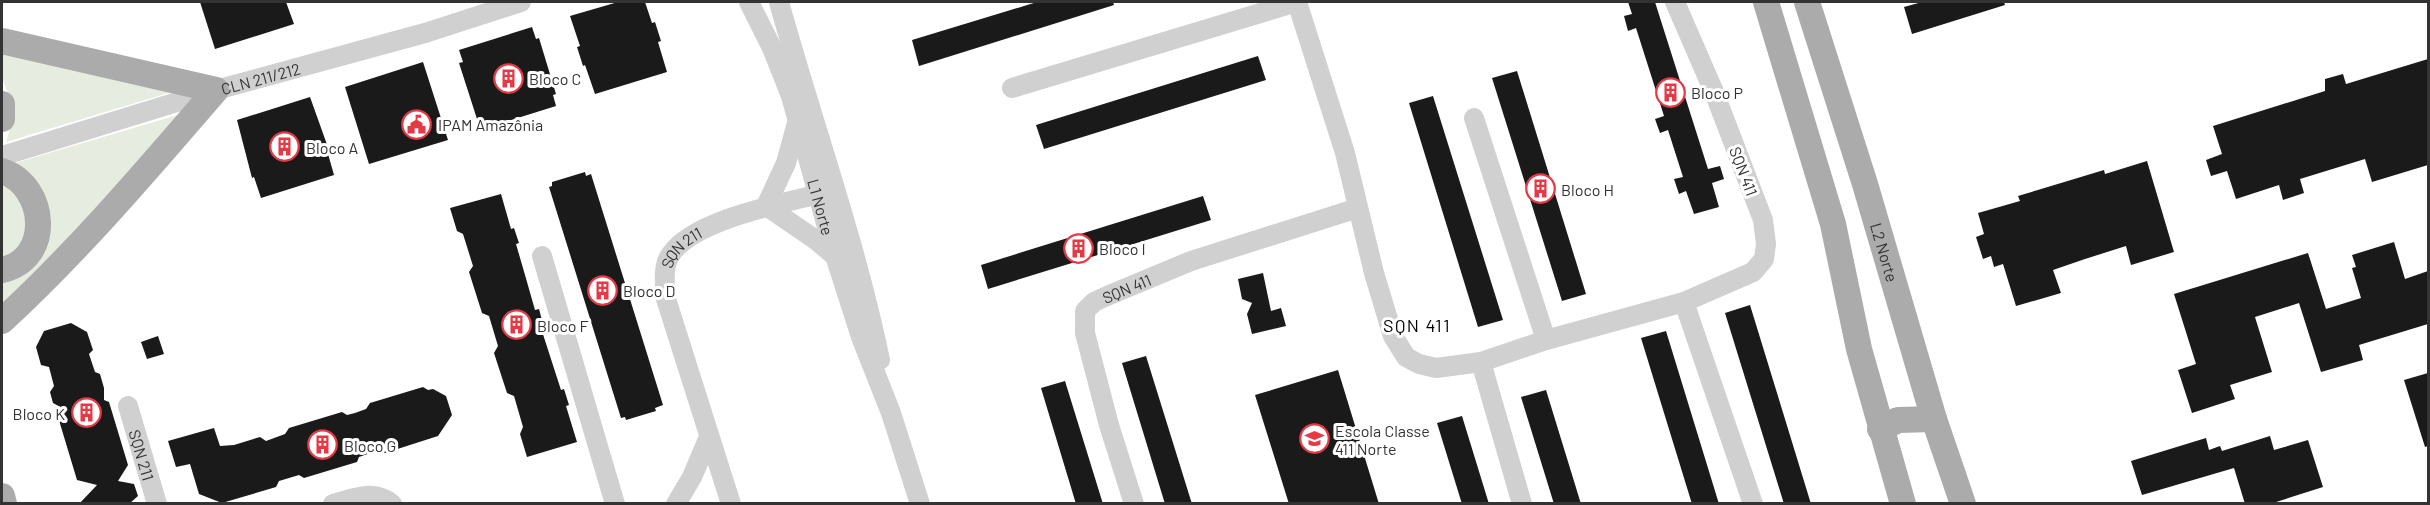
<svg xmlns="http://www.w3.org/2000/svg" width="2430" height="505" viewBox="0 0 2430 505" font-family="Barlow,sans-serif">
<style>
.green{fill:#e6ecdf}
.building{fill:#1a1a1a}
.lines{fill:none;stroke-linecap:round;stroke-linejoin:round}
.minor{stroke:#d0d0d0;stroke-width:20}
.major{stroke:#ababab;stroke-width:26}
.labels{text-anchor:middle;dominant-baseline:central;stroke-width:6;stroke-linejoin:round;paint-order:stroke}
.street-label{font-size:16px;fill:#333;stroke:#fff}
.poi-label{font-size:16px;fill:#333;stroke:#fff;text-anchor:start}
.neighbourhood-label{font-size:18px;letter-spacing:1.5px;fill:#000;stroke:#fff}
</style>
<rect width="100%" height="100%" fill="#fff"/>
<path class="green" d="M2,49L178,90L6,142L11,126L10,98L2,78Z
M191,111L2,309V279L37,256L12,164Z
M2,178L20,191L28,238L2,262Z"/>
<path class="building" d="M200,2H286L294,24L215,49Z
M618,2H645L652,23L655,22L661,41L658,42L667,72L595,94L585,65L583,66L577,47L580,46L570,16Z
M1037,2H1113L1114,5L919,66L912,40Z
M1628,2H1655L1708,169L1720,166L1724,179L1712,183L1719,207L1694,214L1686,191L1679,194L1674,179L1683,177L1668,130L1660,133L1655,119L1664,116L1636,28L1628,31L1624,16L1632,14Z
M1922,2H2004L2005,5L1912,34L1904,7Z
M532,27L536,39L539,38L556,94L553,95L556,106L483,129L480,118L477,119L459,63L463,62L459,50Z
M1258,56L1266,80L1044,149L1036,125Z
M2428,59V165L2372,182L2365,159L2300,179L2304,193L2283,200L2279,185L2236,199L2227,171L2211,176L2206,160L2222,154L2213,126L2325,91V79L2343,74L2346,84Z
M423,62L448,140L369,164L345,87Z
M1517,71L1586,294L1562,301L1492,78Z
M1433,96L1503,320L1478,327L1409,103Z
M310,97L330,153L328,154L334,175L261,198L254,177L252,178L237,120Z
M2147,161L2174,252L2131,265L2126,246L2085,259L2053,270L2061,293L2016,306L2003,264L1994,267L1991,256L1983,259L1976,237L1984,234L1978,213L2020,201L2018,196L2104,170L2105,174Z
M585,172L586,176L591,174L663,405L655,408L656,411L626,420L625,417L621,418L549,187L552,186V182Z
M501,194L511,229L514,228L519,243L516,244L525,275L535,310L539,309L543,324L540,325L561,390L564,389L569,405L566,406L577,442L527,457L520,434L523,427L514,396L507,393L494,353L498,346L489,316L482,313L469,272L473,266L463,234L457,231L450,208Z
M1203,196L1211,220L988,289L981,265Z
M2394,242L2405,279L2428,271V324L2359,345L2363,360L2321,372L2299,303L2255,317L2272,372L2230,385L2235,399L2192,413L2178,370L2196,364L2174,294L2308,253L2326,309L2361,298L2352,268L2356,267L2352,255Z
M1263,273L1271,311L1281,308L1286,326L1252,334L1247,314L1252,303L1242,299L1238,279Z
M1750,305L1811,504H1784L1725,313Z
M71,323L87,332L93,350L89,354L95,372L100,374L104,388V400L109,402L128,465L118,481L134,484L138,496L129,504H79L97,485L77,480L58,417L64,409L53,403L50,392L54,386L49,367L41,365L36,347L44,331Z
M1666,331L1719,504H1692L1641,338Z
M158,336L164,354L147,359L141,342Z
M1146,356L1192,504H1165L1122,363Z
M1338,370L1379,504H1289L1255,395Z
M2428,373V446L2425,447L2404,380Z
M1065,381L1103,504H1076L1041,388Z
M423,387L428,390L433,389L446,396L452,415L438,436L385,453L379,450L359,457L357,462L304,478L299,475L279,481L276,487L222,503L199,494L190,464L176,467L168,441L214,428L220,446L234,445L260,437L266,441L285,434L289,428L342,412L347,415L355,413L366,409L370,403Z
M1546,390L1581,504H1554L1521,397Z
M1462,416L1489,504H1462L1437,423Z
M2270,436L2274,450L2308,440L2323,487L2270,504H2245L2234,468L2142,495L2131,461L2206,438L2209,450L2220,446L2222,451Z"/>
<g class="lines">
<g class="minor">
<path id="s1" d="M749,2L772,48L791,96L835,256L861,337L891,413L920,504"/>
<path d="M779,2C812,121 855,239 880,360"/>
<path d="M1297,2L1345,153L1374,273L1393,336L1406,357L1419,364L1436,368L1481,362L1546,340L1684,302L1753,272L1764,259L1766,244L1763,220L1714,92L1675,2"/>
<path d="M1012,88L1297,2"/>
<path d="M1474,118L1546,340"/>
<path d="M797,123L786,163L766,206L816,240L835,256"/>
<path id="s2" d="M2,156L216,90L425,33L521,2"/>
<path d="M542,256L615,504"/>
<path d="M1684,302L1753,504"/>
<path d="M1481,362L1522,504"/>
<path id="s3" d="M128,406L157,504"/>
<path d="M333,504C353,498 375,489 392,504"/>
<path d="M676,504L692,477L709,437"/>
<path id="s4" d="M731,504L666,299C665,285 662,266 671,254C696,217 793,202 834,190"/>
<path id="s5" d="M1134,504L1109,425L1085,333V311L1094,302L1107,296L1191,261L1358,208"/>
</g>
<g class="major">
<path d="M1766,2L1833,224L1859,349L1903,504"/>
<path id="s6" d="M1807,2L1865,184L1934,419L1963,504"/>
<path d="M2,41L216,90C147,170 79,250 2,321"/>
<path d="M2,104V119"/>
<path d="M2,171C47,186 53,259 2,270"/>
<path d="M1880,429L1898,420L1934,419"/>
<path d="M2,496L4,504"/>
</g>
</g>
<defs>
<symbol id="building-ring" viewBox="-11 -11 22 22"><circle r="9.5" fill="#fff" stroke="#e63946" stroke-width="1.5"/><path d="M-4-6H4V6H1V3H-1V6H-4ZM-2.5-4.3h1.7v1.8h-1.7ZM.8-4.3h1.7v1.8H.8ZM-2.5-1h1.7V.8h-1.7ZM.8-1h1.7V.8H.8Z" fill="#e63946"/></symbol>
<symbol id="civic-ring" viewBox="-11 -11 22 22"><circle r="9.5" fill="#fff" stroke="#e63946" stroke-width="1.5"/><path d="M-.6-6.5H3V-4.5H.6V-3L4-1V1h2V6H-6V1h2V-1L-.6-3ZM-1.2 2.5V6h2.4V2.5Z" fill="#e63946"/></symbol>
<symbol id="school-ring" viewBox="-11 -11 22 22"><circle r="9.5" fill="#fff" stroke="#e63946" stroke-width="1.5"/><path d="M0-5L7-2L0 1L-7-2ZM-4 1L0 2.5L4 1V4Q0 6-4 4Z" fill="#e63946"/></symbol>
</defs>
<g fill-rule="evenodd">
<use href="#building-ring" x="492" y="62" width="33" height="33"/>
<use href="#building-ring" x="1654" y="76" width="33" height="33"/>
<use href="#civic-ring" x="400" y="108" width="33" height="33"/>
<use href="#building-ring" x="268" y="130" width="33" height="33"/>
<use href="#building-ring" x="1524" y="172" width="33" height="33"/>
<use href="#building-ring" x="1062" y="232" width="33" height="33"/>
<use href="#building-ring" x="586" y="274" width="33" height="33"/>
<use href="#building-ring" x="500" y="308" width="33" height="33"/>
<use href="#building-ring" x="70" y="396" width="33" height="33"/>
<use href="#school-ring" x="1298" y="422" width="33" height="33"/>
<use href="#building-ring" x="306" y="428" width="33" height="33"/>
</g>
<g class="labels">
<g class="street-label">
<text stroke="none"><textPath href="#s2" startOffset="270">CLN 211/212</textPath></text>
<text transform="translate(1744 171) rotate(69)">SQN 411</text>
<text stroke="none"><textPath href="#s1" startOffset="218">L1 Norte</textPath></text>
<text stroke="none"><textPath href="#s4" startOffset="273">SQN 211</textPath></text>
<text stroke="none"><textPath href="#s6" startOffset="262">L2 Norte</textPath></text>
<text stroke="none"><textPath href="#s5" startOffset="248">SQN 411</textPath></text>
<text stroke="none"><textPath href="#s3" startOffset="51">SQN 211</textPath></text>
</g>
<g class="poi-label">
<text x="529" y="78">Bloco C</text>
<text x="1691" y="92">Bloco P</text>
<text x="438" y="124">IPAM Amazônia</text>
<text x="306" y="147">Bloco A</text>
<text x="1561" y="189">Bloco H</text>
<text x="1099" y="248">Bloco I</text>
<text x="623" y="290">Bloco D</text>
<text x="537" y="325">Bloco F</text>
<text x="65" y="413" text-anchor="end">Bloco K</text>
<text x="1335" y="430">Escola Classe<tspan x="1335" dy="18">411 Norte</tspan></text>
<text x="344" y="445">Bloco G</text>
</g>
<g class="neighbourhood-label">
<text x="1417" y="325">SQN 411</text>
</g>
</g>
<rect width="2430" height="505" fill="none" stroke="#333333" stroke-width="6"/>
</svg>
